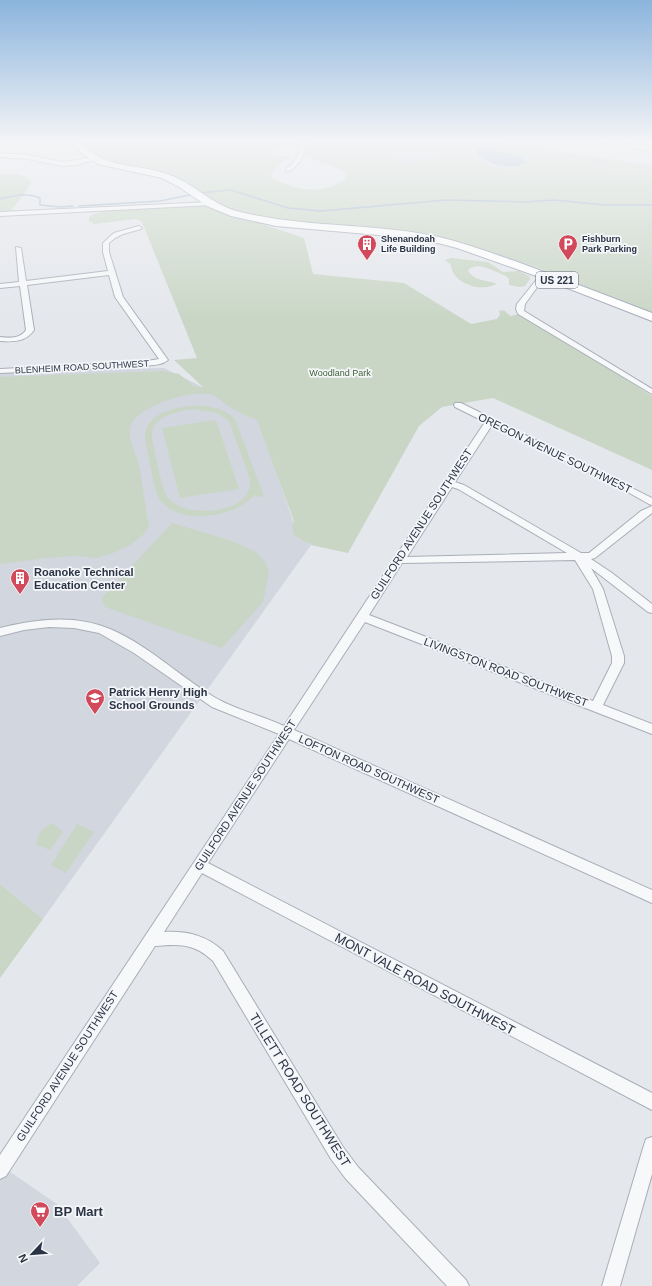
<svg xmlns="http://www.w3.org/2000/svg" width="652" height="1286" viewBox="0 0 652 1286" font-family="Helvetica,sans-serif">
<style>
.built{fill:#d2d6de}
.green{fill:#c9d6c5;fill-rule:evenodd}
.water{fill:#9fb4cc}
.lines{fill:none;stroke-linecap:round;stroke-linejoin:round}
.stream{stroke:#9fb4cc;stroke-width:1.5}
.street-casing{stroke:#a9aeb7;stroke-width:2}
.primary-casing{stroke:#a3abb8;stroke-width:2}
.street{fill:#f7f8fa;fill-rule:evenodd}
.primary{fill:#fff;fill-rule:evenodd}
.labels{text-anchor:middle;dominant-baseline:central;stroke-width:3.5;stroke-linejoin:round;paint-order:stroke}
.far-poi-label{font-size:9px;font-weight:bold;fill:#2b3445;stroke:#f4f6f9;text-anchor:start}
.far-street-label{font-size:9px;fill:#2b3445;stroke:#f4f6f9}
.far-park-label{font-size:9px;fill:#3f6138;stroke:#f4f6f9}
.shield{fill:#f4f6f9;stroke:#676e7b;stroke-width:1}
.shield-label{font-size:10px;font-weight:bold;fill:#2b3445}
.street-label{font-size:11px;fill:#2b3445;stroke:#f4f6f9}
.poi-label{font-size:11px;font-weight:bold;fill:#2b3445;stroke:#f4f6f9;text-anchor:start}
.near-street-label{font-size:13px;fill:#2b3445;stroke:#f4f6f9}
.near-poi-label{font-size:13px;font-weight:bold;fill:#2b3445;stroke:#f4f6f9;text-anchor:start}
</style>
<rect width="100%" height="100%" fill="#e4e7ec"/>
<path class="built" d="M324,140H485L645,164L652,166V182L360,159Z
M164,368L257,414L293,521L311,545L43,919L0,884V371Z
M0,1165L57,1204L100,1263L77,1286H0Z"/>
<path class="green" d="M82,140H118L134,142L147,140H296L298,144L296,148L282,149L273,152V154C279,158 285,154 291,157C283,161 275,167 271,176C276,181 281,182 288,185C307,192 327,192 345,179V173L341,170L306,156L309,148L307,140C318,140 340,138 350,140C354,141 358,147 362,149C375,155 392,160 406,162C422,163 433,161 448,157C453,155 460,152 466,152C471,152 472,155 475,158C487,168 518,175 529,162L528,160C550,154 572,161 593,166C612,170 632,170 652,169V313L539,268L447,238L415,233L262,219L223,207L186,183L106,162L94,154Z
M483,142L644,165L651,168H612L568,159L524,157L499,149L482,146L479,143Z
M0,175C10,174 25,172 31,182L30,186L11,211H0Z
M207,206L304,238L313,274L404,283L471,324L497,319L500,315L499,311C507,309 505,313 511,316L523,313L652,396V470L493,398L442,407L419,426L348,553L311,545L310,543L305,542L294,535L292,527L294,521L257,420C250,417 242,414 235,410C227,406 220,398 212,395C194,388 133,407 130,428C128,442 137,454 139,466C143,486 145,507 149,526L144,534L130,545L111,554L96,558L76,556L46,558L0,564V377L163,371L179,374L195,387H203L174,360L197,358L142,222L136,219L94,224L89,221V217C100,206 187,207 207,206Z
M451,258L488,262L503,272L519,271L529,276L530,279L525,286L520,287L509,285V279L506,276L487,268L478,266L470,268L468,271C475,281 485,280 495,283L496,284C481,293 452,283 451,265L445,260Z
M190,406C206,405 224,407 235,419L264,496L256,497L255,494C237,518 176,527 159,498C153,487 148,452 145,438C144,415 172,408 190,406ZM193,409L217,413L229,421L250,479C255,513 188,520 169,499C161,491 155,451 152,438C149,417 178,411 193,409Z
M216,420L239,489L180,498L162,428Z
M172,523L232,541L256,552L266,563L269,573L263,602L222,648L105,607L101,599Z
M52,823L63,832L50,850L37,845C35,836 44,827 52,823Z
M77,824L94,832L66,873L51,865Z
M0,884L43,919L0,978Z"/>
<path class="water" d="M488,147L521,157L526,162C514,172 483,164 476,152L478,148Z"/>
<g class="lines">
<path class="stream" d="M199,193L231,190L288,208L321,211L446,200L525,202L554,200L605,205H652
M0,199C13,196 27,192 40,198V205L59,207L73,206
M79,206L160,201L190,195"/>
<defs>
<path id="street" d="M298,140H304C308,154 300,163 290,171H286V169C296,161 303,153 298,140Z
M587,140H602L652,147V151Z
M0,153L27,155L63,162L95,157L98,159L76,165L63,166L27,159L0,157Z
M210,202L213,204L212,205L0,216V212Z
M139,226L142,228L141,229L123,234L115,238L109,243V252L123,297L168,360C161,366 150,365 141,366L0,373V369L141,362L159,359L115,297L109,275L27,285L34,330C26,342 13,342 0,341V337C10,338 20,339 26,330L20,286L0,288V284L19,282L16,247L21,248L26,281L108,271L103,252V243L114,233Z
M541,274L546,275L525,304L524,311L652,389V394L518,314L516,309L517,304Z
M455,403H461L652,498V505L649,504L624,490L492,425L455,482L464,485L581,553H589L641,511L652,506V513L595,558L591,559L612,573L652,604V613L648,612L591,568L603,589L624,656V663L603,705L652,724V734L365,622L294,730L652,890V903L289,739L208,863L652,1093V1110L202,873L164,932C187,931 206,935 223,951L343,1147L358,1167L466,1280L469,1286H447L346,1179L331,1159L213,961C194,943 180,944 155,946L6,1176L0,1179V1155L279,734L212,707L134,653L99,633L74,628L49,627L24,630L0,636V628C36,619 75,614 110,629C148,645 179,676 214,697C236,710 261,715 284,726L444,483L443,482L447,479L485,422L455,407L454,405ZM452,487L458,489L567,553L407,557ZM575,560L593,589L612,656V663L593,701L369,615L402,563Z
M652,1137V1174L620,1286H602L644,1145L646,1139Z"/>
<path id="primary" d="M69,140H78C86,148 95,156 105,160C125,167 147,167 167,174C193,182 211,205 240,212C305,228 374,223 439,237C464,243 488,252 512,260C559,277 605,295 652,313V321L539,277L457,248L438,243L390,236L276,226L231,216L207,206L179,187L162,178L98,164L81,153Z"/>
</defs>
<use href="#street" class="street-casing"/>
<use href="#primary" class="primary-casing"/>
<use href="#street" class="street"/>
<use href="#primary" class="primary"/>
</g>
<linearGradient id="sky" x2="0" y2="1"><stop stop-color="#8bb4dd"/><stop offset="0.44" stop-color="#f3f4f6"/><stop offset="1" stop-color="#f3f4f6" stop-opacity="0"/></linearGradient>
<rect width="652" height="320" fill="url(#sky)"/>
<defs>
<symbol id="building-pin" viewBox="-11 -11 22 30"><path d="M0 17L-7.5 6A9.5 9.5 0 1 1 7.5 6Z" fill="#d1495b" stroke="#f4f6f9"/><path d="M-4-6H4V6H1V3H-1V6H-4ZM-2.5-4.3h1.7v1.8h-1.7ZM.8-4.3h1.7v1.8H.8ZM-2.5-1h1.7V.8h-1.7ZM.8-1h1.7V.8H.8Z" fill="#fff"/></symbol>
<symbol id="parking-pin" viewBox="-11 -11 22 30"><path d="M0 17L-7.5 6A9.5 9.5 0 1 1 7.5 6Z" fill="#d1495b" stroke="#f4f6f9"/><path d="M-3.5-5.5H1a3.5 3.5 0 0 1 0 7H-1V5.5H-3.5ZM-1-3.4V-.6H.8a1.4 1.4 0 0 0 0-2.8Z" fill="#fff"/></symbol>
<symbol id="school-pin" viewBox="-11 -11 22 30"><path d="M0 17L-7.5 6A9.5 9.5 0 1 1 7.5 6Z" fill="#d1495b" stroke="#f4f6f9"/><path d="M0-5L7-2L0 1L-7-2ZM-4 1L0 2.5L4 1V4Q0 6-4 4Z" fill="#fff"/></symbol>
<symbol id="supermarket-pin" viewBox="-11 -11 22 30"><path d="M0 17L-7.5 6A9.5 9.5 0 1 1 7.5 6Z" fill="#d1495b" stroke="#f4f6f9"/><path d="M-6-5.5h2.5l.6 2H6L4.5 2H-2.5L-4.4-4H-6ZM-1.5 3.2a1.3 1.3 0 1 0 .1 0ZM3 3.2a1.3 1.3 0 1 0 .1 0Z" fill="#fff"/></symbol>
</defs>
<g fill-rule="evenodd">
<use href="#building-pin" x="356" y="233" width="22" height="30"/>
<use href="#parking-pin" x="557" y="233" width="22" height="30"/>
<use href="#building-pin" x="9" y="567" width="22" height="30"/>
<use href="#school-pin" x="84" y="687" width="22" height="30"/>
<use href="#supermarket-pin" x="29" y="1200" width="22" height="30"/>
</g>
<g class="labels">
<g class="far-poi-label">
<text x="381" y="239">Shenandoah<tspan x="381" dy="10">Life Building</tspan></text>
<text x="582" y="239">Fishburn<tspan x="582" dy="10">Park Parking</tspan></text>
</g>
<g class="far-street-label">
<text transform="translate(82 367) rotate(-3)">BLENHEIM ROAD SOUTHWEST</text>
</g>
<g class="far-park-label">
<text x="340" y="373">Woodland Park</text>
</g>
<rect class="shield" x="536" y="272" width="42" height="16" rx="3"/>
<g class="shield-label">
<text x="557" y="280">US 221</text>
</g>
<g class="street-label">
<text transform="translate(555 453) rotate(26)">OREGON AVENUE SOUTHWEST</text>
<text transform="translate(421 524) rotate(-57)">GUILFORD AVENUE SOUTHWEST</text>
<text transform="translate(506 672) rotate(21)">LIVINGSTON ROAD SOUTHWEST</text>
<text transform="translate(369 769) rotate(24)">LOFTON ROAD SOUTHWEST</text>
<text transform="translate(245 795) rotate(-57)">GUILFORD AVENUE SOUTHWEST</text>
<text transform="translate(67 1066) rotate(-57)">GUILFORD AVENUE SOUTHWEST</text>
</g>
<g class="poi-label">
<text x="34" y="572">Roanoke Technical<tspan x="34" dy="13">Education Center</tspan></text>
<text x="109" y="692">Patrick Henry High<tspan x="109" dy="13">School Grounds</tspan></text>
</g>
<g class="near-street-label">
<text transform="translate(425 984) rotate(28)">MONT VALE ROAD SOUTHWEST</text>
<text transform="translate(300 1090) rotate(58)">TILLETT ROAD SOUTHWEST</text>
</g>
<g class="near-poi-label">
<text x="54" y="1211">BP Mart</text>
</g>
</g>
<g transform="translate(32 1254) rotate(244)" stroke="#f4f6f9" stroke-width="3" paint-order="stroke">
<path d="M0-3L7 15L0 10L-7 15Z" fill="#2b3445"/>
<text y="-6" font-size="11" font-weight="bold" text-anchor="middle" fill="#2b3445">N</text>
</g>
</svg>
